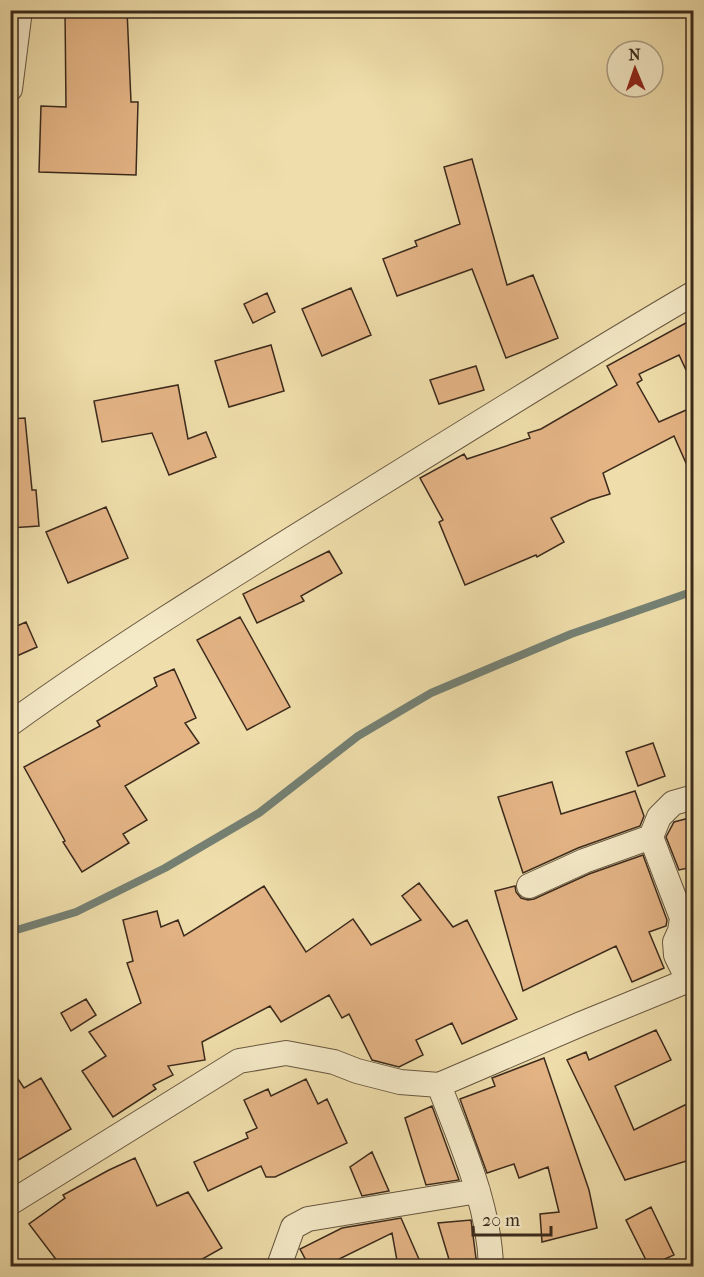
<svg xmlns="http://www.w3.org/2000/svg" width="704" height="1277" viewBox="0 0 704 1277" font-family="'IM FELL French Canon',serif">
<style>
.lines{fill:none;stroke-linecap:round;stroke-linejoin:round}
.stream{stroke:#758174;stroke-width:8}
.building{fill:#e4b485;stroke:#3b2a1c;stroke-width:1.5}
.street-casing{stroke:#685740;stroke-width:26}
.street{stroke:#f5eac8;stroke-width:24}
</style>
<rect width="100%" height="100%" fill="#efdeab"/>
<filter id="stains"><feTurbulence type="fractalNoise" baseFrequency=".00333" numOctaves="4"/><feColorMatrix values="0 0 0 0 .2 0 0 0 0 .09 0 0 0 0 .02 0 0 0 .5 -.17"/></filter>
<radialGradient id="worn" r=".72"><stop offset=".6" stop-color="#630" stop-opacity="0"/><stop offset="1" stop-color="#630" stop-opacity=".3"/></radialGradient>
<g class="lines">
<path class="stream" d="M10,932L76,912L165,868L259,813L358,736L431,693L571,634L694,591"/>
</g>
<path class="building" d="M65,10H127L131,102H138L136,175L39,172L41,106L66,107Z
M472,159L507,285L533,275L558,338L506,358L472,269L397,296L383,259L417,246L415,241L460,224L444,167Z
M351,288L371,335L322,356L302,309Z
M267,293L275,312L253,323L244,304Z
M693,319V385L679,355L639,374L642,380L637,383L659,422L693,407V479L674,436L603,473L610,494L590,500L551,518L564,542L537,557L536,555L465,585L439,522L443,520L420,478L464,454L467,459L530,438L528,433L541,429L617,385L607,366Z
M271,345L284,391L229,407L215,361Z
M476,366L484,390L439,404L430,380Z
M178,385L188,439L206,432L216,457L169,475L152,433L102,442L94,401Z
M25,418L32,490H36L39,526L10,528V419Z
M106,507L128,558L68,583L46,532Z
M329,551L342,573L301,596L304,601L257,623L243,594Z
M240,617L290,707L247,730L197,640Z
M26,622L37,647L10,659V629Z
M174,669L196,718L185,723L199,743L125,786L147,820L123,834L129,843L82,872L63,842L65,841L24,767L100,726L97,721L157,686L154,678Z
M653,743L665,776L638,786L626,752Z
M552,782L561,814L635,791L644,816L640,826L578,848L523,873L498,797Z
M693,817V867L679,870L666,837L674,822Z
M643,855L667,920L666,926L649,932L664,968L632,982L616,946L523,991L495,891L515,886L516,892L521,898L528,900L534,899L589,874Z
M419,883L453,927L467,920L517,1019L462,1044L452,1023L416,1040L423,1055L399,1067L372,1060L349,1014L342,1018L329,995L281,1022L270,1006L202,1042L205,1060L168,1066L173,1075L153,1085L156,1089L113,1117L82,1071L106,1056L89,1032L141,1003L127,963L133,961L123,920L157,911L161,927L178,920L184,936L264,886L306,952L353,919L371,945L421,920L402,896Z
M86,999L96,1015L71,1031L61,1013Z
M656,1030L671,1060L615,1086L634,1130L693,1101V1159L625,1180L567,1060L586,1052L589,1060Z
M544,1058L589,1190L597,1228L542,1242L540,1214L559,1212L548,1167L519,1178L514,1164L487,1173L460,1099L495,1086L492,1078Z
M10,1067L24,1088L41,1078L71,1129L10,1165Z
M306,1079L318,1104L327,1099L347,1143L275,1177H266L261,1166L208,1191L194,1162L248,1138L246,1133L257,1128L244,1100L268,1089L271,1096Z
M432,1106L459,1180L426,1185L405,1118Z
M372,1152L389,1191L362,1196L350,1167Z
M135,1158L157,1206L188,1192L222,1248L190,1266H61L29,1224L65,1198L63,1195L109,1170Z
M651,1207L674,1255L649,1266L626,1220Z
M401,1218L422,1266H398L392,1233L325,1266H309L300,1249L342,1228Z
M471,1220L477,1266H451L438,1223Z"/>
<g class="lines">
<defs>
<path id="street" d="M10,89L20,10
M10,724C118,646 232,576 345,506C461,434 576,362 694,293
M651,837L659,817L673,803L694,797
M529,886L584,861L651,837L682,918L680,931L675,942L676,955L688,980
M439,1085C461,1143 489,1204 491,1266
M10,1203L239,1061L286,1053L334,1062L357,1071L400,1082L439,1085L581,1024L694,978
M279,1266L293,1227L308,1219L478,1191"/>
</defs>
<use href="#street" class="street-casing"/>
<use href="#street" class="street"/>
</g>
<rect width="704" height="1277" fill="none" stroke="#efdeab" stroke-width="36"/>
<rect x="12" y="12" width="680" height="1253" fill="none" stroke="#3b2a1c" stroke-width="3"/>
<rect x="18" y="18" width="668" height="1241" fill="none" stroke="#3b2a1c" stroke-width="1.5"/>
<g transform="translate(635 69) rotate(358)"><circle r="28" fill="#f5eac8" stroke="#ab9d83" stroke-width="1.5"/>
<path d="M0-4.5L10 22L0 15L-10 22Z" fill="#8f2418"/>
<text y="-9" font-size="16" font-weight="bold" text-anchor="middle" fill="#3b2a1c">N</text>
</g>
<path d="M473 1226v9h78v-9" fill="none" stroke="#3b2a1c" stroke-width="3"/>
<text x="482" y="1226" font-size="18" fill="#3b2a1c" stroke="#f5eac8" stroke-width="4.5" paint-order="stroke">20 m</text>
<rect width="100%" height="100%" filter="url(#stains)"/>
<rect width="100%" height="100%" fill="url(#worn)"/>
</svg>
